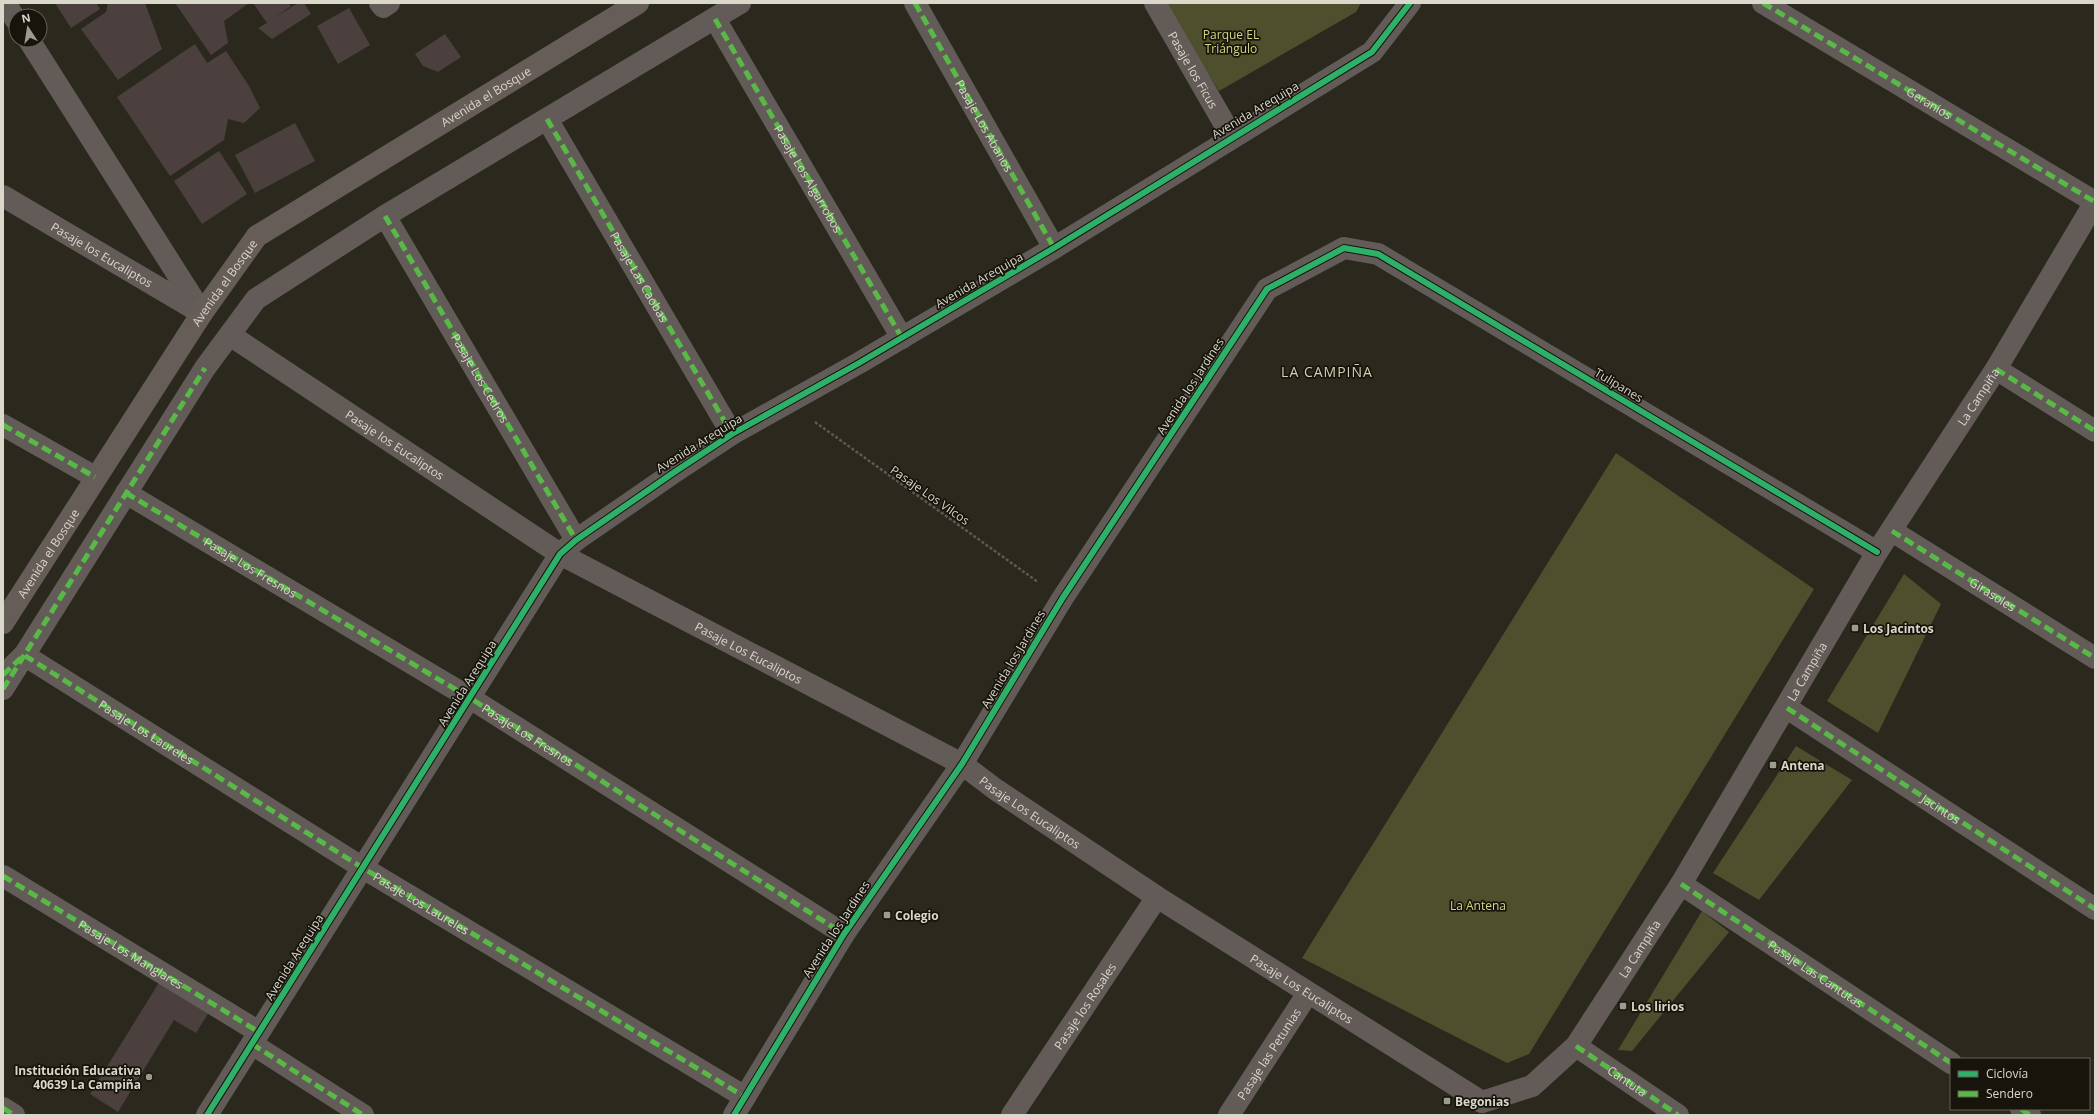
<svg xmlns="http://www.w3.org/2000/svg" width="2098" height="1118" viewBox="0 0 2098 1118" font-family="'Open Sans',sans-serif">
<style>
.green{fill:#4d4f2d}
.building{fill:#4c403f}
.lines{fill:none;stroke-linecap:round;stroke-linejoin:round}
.path{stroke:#5f5955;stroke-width:2.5;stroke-dasharray:3 2;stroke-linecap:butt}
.street{stroke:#635b58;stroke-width:22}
.secondary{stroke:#665d58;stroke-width:22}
.quiet{stroke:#58b947;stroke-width:5;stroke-dasharray:10 5;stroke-linecap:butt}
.cycleway-casing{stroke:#16140b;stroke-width:8}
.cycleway{stroke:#2db169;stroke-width:6}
.poi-dot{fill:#9d9a8e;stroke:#16140b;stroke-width:1.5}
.labels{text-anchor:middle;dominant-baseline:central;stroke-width:3.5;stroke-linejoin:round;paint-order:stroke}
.park-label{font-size:12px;fill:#d1d985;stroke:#16140b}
.street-label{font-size:12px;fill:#dad7cb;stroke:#16140b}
.poi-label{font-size:12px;font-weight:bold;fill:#dad7cb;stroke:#16140b;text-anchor:start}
.quarter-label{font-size:14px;letter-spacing:1px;fill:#d5ceb6;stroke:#16140b}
</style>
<rect width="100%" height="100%" fill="#2b281d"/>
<path class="green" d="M1163,3H1361L1356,12L1219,91Z
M1616,453L1814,589L1529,1054L1507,1063L1302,958Z
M1904,574L1941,604L1878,733L1827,701Z
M1796,746L1852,780L1759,900L1713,873Z
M1702,911L1729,932L1632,1051L1618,1050Z"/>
<path class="building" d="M55,3H96L100,9L71,28Z
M108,3H145L162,49L118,80L81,29L106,12Z
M175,3H249L224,21L228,43L211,55Z
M253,3H288L291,6L274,18L298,3H304L311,14L272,39L258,28L267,23Z
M349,8L370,45L338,64L317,26Z
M445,34L461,57L438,72L423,66L415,54Z
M195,44L207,63L226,51L249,86L260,108L244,123L228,119L224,140L170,176L117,97Z
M295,123L315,161L255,193L235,155Z
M219,151L247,194L202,224L174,181Z
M163,976L213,1006L196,1033L174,1020L118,1112L90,1094Z"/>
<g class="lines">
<path class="path" d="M815,422L1038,582"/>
<g class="street">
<path d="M5,3L16,20"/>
<path d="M380,3L383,7L389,3"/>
<path d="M915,3L1054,248"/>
<path id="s1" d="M1155,3L1232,137"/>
<path id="s2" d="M1763,3L2095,202"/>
<path d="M715,19L902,338"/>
<path d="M29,40L202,313"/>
<path d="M547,119L732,434"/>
<path id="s3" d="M3,196L198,311"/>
<path d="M385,216L576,540"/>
<path id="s4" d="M230,335L560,554L962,764L995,789L1157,897L1482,1102"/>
<path d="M1996,369L2095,431"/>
<path d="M3,425L95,477"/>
<path d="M126,493L470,698L844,934"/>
<path d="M1892,531L2095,658"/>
<path id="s5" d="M13,666L24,655L363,868L745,1097"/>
<path d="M3,689L205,368L256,299L385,216L740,3"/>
<path d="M1787,708L2095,909"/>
<path d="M3,876L259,1032"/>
<path id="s6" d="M1681,884L1951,1063"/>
<path d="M252,1044L363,1115"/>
<path d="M1576,1046L1678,1115"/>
<path id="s7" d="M1482,1102L1532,1086L1576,1046L1681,884L1877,552L1996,369L2095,202"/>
<path d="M3,1108L14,1115"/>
<path d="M2021,1109L2030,1115"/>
<path d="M207,1115L560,554L576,540L673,473L732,434L859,363L1054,248L1372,52L1410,3"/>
<path d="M734,1115L844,934L962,764L1062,599L1267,289L1344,248L1378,254L1877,552"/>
<path id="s8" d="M1012,1115L1157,897"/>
<path id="s9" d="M1229,1115L1308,993"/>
</g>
<path class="secondary" id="s10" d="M3,623L202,313L257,236L638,3"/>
<g class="quiet">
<path id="s11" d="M915,3L1054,248"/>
<path d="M1763,3L2095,202"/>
<path id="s12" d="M715,19L902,338"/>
<path id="s13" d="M547,119L732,434"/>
<path id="s14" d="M385,216L576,540"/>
<path d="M1996,369L2095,431"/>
<path d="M3,425L95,477"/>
<path id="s15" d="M126,493L470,698L844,934"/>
<path id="s16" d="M1892,531L2095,658"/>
<path d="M3,675L24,655L363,868L745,1097"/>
<path d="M3,689L205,368"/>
<path id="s17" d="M1787,708L2095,909"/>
<path id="s18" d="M3,876L259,1032"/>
<path d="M1681,884L1951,1063"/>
<path d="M252,1044L363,1115"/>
<path id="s19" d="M1576,1046L1678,1115"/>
<path d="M3,1108L14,1115"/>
<path d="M2021,1109L2030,1115"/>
</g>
<defs>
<path id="cycleway" d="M207,1115L560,554L576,540L673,473L732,434L859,363L1054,248L1372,52L1410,3
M734,1115L844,934L962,764L1062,599L1267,289L1344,248L1378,254L1877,552"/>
</defs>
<use href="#cycleway" class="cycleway-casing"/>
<use href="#cycleway" class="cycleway"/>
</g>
<g class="poi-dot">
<rect x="1851" y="624" width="8" height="8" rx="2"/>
<rect x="1769" y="761" width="8" height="8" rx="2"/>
<rect x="883" y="911" width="8" height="8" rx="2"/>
<rect x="1619" y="1002" width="8" height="8" rx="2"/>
<circle cx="149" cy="1077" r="4"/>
<rect x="1443" y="1097" width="8" height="8" rx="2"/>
</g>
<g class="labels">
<g class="park-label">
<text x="1231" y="34">Parque EL<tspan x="1231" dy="14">Triángulo</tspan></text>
<text x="1478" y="905">La Antena</text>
</g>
<g class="street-label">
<text stroke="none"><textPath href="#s1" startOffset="77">Pasaje los Ficus</textPath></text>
<text stroke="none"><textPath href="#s10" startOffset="731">Avenida el Bosque</textPath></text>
<text stroke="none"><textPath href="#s2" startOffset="194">Geranios</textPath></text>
<text transform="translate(1255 110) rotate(-31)">Avenida Arequipa</text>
<text stroke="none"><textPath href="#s11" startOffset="141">Pasaje Los Abanos</textPath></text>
<text stroke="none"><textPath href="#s12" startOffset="185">Pasaje Los Algarrobos</textPath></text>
<text stroke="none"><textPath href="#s3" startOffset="115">Pasaje los Eucaliptos</textPath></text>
<text stroke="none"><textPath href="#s13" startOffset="183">Pasaje Las Caobas</textPath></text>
<text transform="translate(979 280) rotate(-30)">Avenida Arequipa</text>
<text stroke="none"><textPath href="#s10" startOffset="406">Avenida el Bosque</textPath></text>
<text stroke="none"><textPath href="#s14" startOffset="188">Pasaje Los Cedros</textPath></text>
<text transform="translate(1619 385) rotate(31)">Tulipanes</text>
<text transform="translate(1190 386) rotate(-57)">Avenida los Jardines</text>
<text stroke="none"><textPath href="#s7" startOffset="876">La Campiña</textPath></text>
<text transform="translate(699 443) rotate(-32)">Avenida Arequipa</text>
<text stroke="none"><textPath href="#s4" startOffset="198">Pasaje los Eucaliptos</textPath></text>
<text transform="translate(930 495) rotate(35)">Pasaje Los Vilcos</text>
<text stroke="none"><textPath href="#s10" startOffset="83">Avenida el Bosque</textPath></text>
<text stroke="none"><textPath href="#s15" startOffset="145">Pasaje Los Fresnos</textPath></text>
<text stroke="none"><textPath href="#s16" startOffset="119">Girasoles</textPath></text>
<text stroke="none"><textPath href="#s4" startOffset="609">Pasaje Los Eucaliptos</textPath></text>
<text transform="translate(1013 659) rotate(-59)">Avenida los Jardines</text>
<text stroke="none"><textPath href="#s7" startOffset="552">La Campiña</textPath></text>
<text transform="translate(467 683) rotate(-58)">Avenida Arequipa</text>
<text stroke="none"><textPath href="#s5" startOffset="160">Pasaje Los Laureles</textPath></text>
<text stroke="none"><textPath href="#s15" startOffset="469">Pasaje Los Fresnos</textPath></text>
<text stroke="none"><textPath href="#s17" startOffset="184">Jacintos</textPath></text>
<text stroke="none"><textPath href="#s4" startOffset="933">Pasaje Los Eucaliptos</textPath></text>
<text stroke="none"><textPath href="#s5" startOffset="484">Pasaje Los Laureles</textPath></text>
<text transform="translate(836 929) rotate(-57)">Avenida los Jardines</text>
<text stroke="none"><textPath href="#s7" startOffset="228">La Campiña</textPath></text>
<text stroke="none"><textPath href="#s18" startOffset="150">Pasaje Los Manglares</textPath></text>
<text transform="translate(294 957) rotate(-58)">Avenida Arequipa</text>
<text stroke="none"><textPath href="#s6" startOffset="162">Pasaje Las Cantutas</textPath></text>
<text stroke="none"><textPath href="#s4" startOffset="1257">Pasaje Los Eucaliptos</textPath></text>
<text stroke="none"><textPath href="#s8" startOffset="131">Pasaje los Rosales</textPath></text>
<text stroke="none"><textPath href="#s9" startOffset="73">Pasaje las Petunias</textPath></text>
<text stroke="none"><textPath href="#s19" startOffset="62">Cantuta</textPath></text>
</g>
<g class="poi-label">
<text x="1863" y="628">Los Jacintos</text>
<text x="1781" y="765">Antena</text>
<text x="895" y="915">Colegio</text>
<text x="1631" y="1006">Los lirios</text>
<text x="141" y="1070" text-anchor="end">Institución Educativa<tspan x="141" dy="14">40639 La Campiña</tspan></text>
<text x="1455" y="1101">Begonias</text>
</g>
<g class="quarter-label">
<text x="1327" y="371">LA CAMPIÑA</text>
</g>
</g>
<rect width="2098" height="1118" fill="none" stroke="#dad7cb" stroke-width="8"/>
<rect x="1950" y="1058" width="140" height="52" fill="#16140b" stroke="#646258"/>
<rect x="1958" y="1071" width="20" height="6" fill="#2db169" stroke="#646258"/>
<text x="1986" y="1078" font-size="12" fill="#dad7cb">Ciclovía</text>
<rect x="1958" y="1091" width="20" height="6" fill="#58b947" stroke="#646258"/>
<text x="1986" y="1098" font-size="12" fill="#dad7cb">Sendero</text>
<g transform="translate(28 28) rotate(348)"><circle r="19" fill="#16140b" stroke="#646258"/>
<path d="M0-3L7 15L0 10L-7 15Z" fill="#9d9a8e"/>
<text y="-6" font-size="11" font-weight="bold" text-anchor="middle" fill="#dad7cb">N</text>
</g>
</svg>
